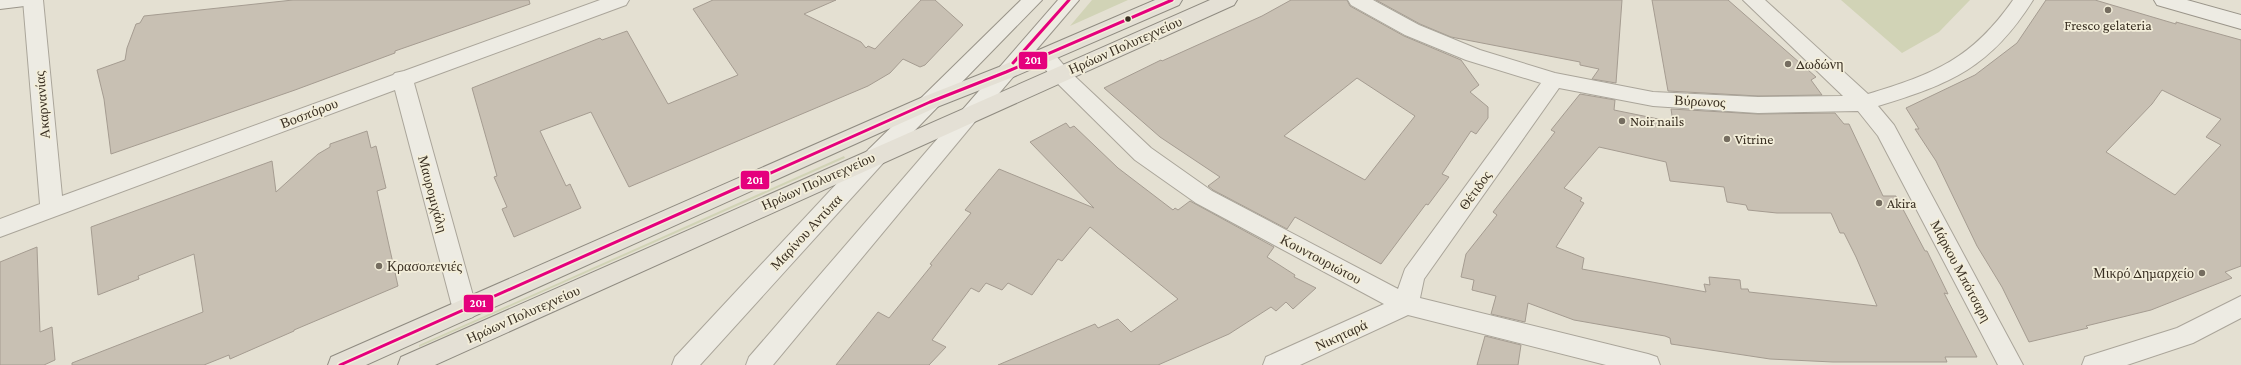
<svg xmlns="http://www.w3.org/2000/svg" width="2241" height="365" viewBox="0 0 2241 365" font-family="'Crimson Pro',serif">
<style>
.green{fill:#d1d3b6}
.building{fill:#c8c0b3;stroke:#a59c91;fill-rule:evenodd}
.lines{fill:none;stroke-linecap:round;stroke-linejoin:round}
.street-casing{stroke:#aaa59a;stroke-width:2}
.secondary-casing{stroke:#9a958a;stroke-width:2}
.primary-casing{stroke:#8f8b81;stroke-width:2}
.street{fill:#edebe3;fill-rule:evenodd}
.secondary{fill:#edebe3;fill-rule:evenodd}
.primary{fill:#e4e0d5;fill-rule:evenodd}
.bus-1-casing{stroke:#f3eeda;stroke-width:6}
.bus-1{stroke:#e5007d;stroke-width:3}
.poi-dot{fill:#756d60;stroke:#f3eeda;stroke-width:1.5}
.bus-dot{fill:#392f22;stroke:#f3eeda;stroke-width:1.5}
.labels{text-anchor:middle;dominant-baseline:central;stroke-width:3.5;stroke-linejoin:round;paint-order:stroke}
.poi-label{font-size:14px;fill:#392f22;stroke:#f3eeda;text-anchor:start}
.street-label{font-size:14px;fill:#392f22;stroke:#f3eeda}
.line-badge{stroke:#f3eeda;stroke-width:1.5}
.badge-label{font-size:11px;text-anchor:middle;font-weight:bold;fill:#fff}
</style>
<rect width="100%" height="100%" fill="#e4e0d2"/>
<path class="green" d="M1092,0H1128L1070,26Z
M1841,0H1970L1939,32L1902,53Z
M844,156L845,158L419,347V345Z"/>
<path class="building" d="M293,0H529L530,4L395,51V53L295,90L111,154L104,99L97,70L125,60L127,48L136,24L140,23L144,16Z
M713,0H836L804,14L861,42L866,48L868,46L875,49L921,0H935L963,25L925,65L920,67L903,59L890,73L868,86L629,187L591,112L540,131L566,186L570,184L581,208L514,237L502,209L507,207L494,177L497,176L472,88L600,38L602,40L627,31L668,104L738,75L693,9Z
M1291,0H1347L1350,6L1404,36L1461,60L1479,85L1470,92L1488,107V118L1476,134L1471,131L1442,174L1449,177L1428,205L1426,204L1381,264L1295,217L1287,229L1213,190L1208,186L1220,177L1160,137L1104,88L1161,60L1162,61L1262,16ZM1357,78L1415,116L1365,180L1284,136Z
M1376,0H1622L1616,83L1592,79L1599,69L1580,65V62L1451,37L1420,24Z
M1652,0H1728L1816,77L1811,80L1822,95L1758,96L1668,91Z
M2046,0H2095L2176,24V22L2241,40V266L2225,272L2232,278L2151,310L2086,326L2088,328L2029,342L2002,287L1977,246L1936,161L1915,129H1919L1906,108L1975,75L2017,43ZM2162,90L2221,119L2206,137L2221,145L2175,195L2106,152L2152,104Z
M1580,94L1615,100L1614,110L1673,122L1671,109L1758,114L1835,113L1844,124H1849L1883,196H1896L1925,251H1927L1948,294L1944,293L1977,357H1945L1947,362H1833L1770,359L1671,344L1670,338L1665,336L1574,320L1528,303L1525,322L1491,314L1496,296L1472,290L1474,280L1461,277L1466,254L1497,215L1493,212L1555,132L1551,130ZM1599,147L1666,162L1670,181L1724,187L1727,202L1746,205L1748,210L1777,213H1831L1840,233H1844L1856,257L1877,306L1749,292L1748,289H1741L1740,280L1709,277L1710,285L1704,284L1706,292L1582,269L1584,258L1556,247L1584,203L1580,201L1582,198L1564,188Z
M1066,123L1070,128L1074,126L1118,168L1173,210L1175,208L1178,210L1190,201L1274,247L1267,257L1295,275L1294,277L1316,288L1293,309L1286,302L1276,311L1271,307L1229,334L1158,365H998L1095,324L1098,328L1118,319L1131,332L1178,299L1090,227L1062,261L1058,259L1032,295L1008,283L1002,290L986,283L979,292L971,288L932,340L946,347L929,365H836L878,312L889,318L932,265L930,264L971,213L965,210L999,169L1094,208L1030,142Z
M367,131L371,148L376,146L386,188L377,191L398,286L294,330V331L230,359L229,355L204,365H72V363L203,312L194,254L138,276L139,279L98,295L91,227L272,161L276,192L318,154L330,147V144Z
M37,247L40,332L52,327L55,360L44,365H0V262Z
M1485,336L1521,345L1518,365H1477Z"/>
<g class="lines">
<defs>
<path id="street" d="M23,0H43L62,196L393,75L395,73L404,71L600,0H629L626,5L414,83L477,310L473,317L465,320L457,317L453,310L395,90L0,237V219L40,204Z
M1348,0H1373L1419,25L1480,50L1555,73L1653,92L1758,97L1843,96L1743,0H1765L1868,94C1934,74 1972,59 2013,0H2033C1991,67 1951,84 1878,106L1894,125L2023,365H1998L1878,136L1858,111L1758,113L1653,106L1559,88L1424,279L1420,298L1648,354L1657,357L1660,365H1606L1408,315L1300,365H1263L1266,357L1384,304L1196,203L1135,160L1053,79L1035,56L1038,51L1045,49L1052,51L1067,69L1151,148L1212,191L1398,289L1405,269L1541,83L1466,60L1405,35L1351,5Z
M971,105L978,108L981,113L978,118L773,365H746L749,357L964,108Z
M877,147L885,149L888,155L885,161L700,365H672L675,357L869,149Z
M2241,296V318L2193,343L2127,365H2082L2085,357L2177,328Z"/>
<path id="secondary" d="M0,0H36L33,5L0,9Z
M1021,0H1042L885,161L877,163L869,161L866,155L869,149Z
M1058,0H1079L978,118L971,121L964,118L961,113L964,108Z
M2154,0H2187L2241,15V29L2157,5Z"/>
<path id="primary" d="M1155,0H1182L1179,5L1013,77L937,107L366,365H328L331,357L923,97L999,67Z
M1210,0H1237L1234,5L435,365H398L401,357Z"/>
</defs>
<use href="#street" class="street-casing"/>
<use href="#secondary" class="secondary-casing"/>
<use href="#primary" class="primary-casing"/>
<use href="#street" class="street"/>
<use href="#secondary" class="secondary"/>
<use href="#primary" class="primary"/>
<defs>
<path id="bus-1" d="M1013,63L1069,0
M340,365L930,102L1006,72L1172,0"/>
</defs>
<use href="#bus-1" class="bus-1-casing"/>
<use href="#bus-1" class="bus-1"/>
</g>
<g class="poi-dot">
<circle cx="2108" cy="10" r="4"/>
<circle cx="1788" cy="64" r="4"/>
<circle cx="1622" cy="121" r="4"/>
<circle cx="1727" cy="139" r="4"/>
<circle cx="1879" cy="203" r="4"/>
<circle cx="379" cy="266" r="4"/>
<circle cx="2202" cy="273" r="4"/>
</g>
<circle class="bus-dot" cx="1128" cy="19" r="3.5"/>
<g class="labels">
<g class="poi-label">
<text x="2108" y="25" text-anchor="middle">Fresco gelateria</text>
<text x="1796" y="64">Δωδώνη</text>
<text x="1630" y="121">Noir nails</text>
<text x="1735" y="139">Vitrine</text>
<text x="1887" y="203">Akira</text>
<text x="387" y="266">Κρασοπενιές</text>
<text x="2194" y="273" text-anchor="end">Μικρό Δημαρχείο</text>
</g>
<g class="street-label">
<text transform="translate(1125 45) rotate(-24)">Ηρώων Πολυτεχνείου</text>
<text transform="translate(1700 101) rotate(3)">Βύρωνος</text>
<text transform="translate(42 105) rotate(-95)">Ακαρνανίας</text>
<text transform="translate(309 113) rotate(-21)">Βοσπόρου</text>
<text transform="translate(818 181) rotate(-24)">Ηρώων Πολυτεχνείου</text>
<text transform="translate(1475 190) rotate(-54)">Θέτιδος</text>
<text transform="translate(433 194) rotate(75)">Μαυρομιχάλη</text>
<text transform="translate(806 232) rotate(-47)">Μαρίνου Αντύπα</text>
<text transform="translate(1321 259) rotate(28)">Κουντουριώτου</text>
<text transform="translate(1961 271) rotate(62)">Μάρκου Μπότσαρη</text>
<text transform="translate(523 314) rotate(-24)">Ηρώων Πολυτεχνείου</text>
<text transform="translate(1341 335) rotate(-25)">Νικηταρά</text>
</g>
</g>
<g class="line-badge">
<rect x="1018" y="51" width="30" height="19" rx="4" fill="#e5007d"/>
<rect x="740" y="170" width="30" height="20" rx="4" fill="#e5007d"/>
<rect x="463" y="294" width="31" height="19" rx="4" fill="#e5007d"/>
</g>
<g class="badge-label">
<text x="1033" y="64">201</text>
<text x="755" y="184">201</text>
<text x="478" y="307">201</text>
</g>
</svg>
